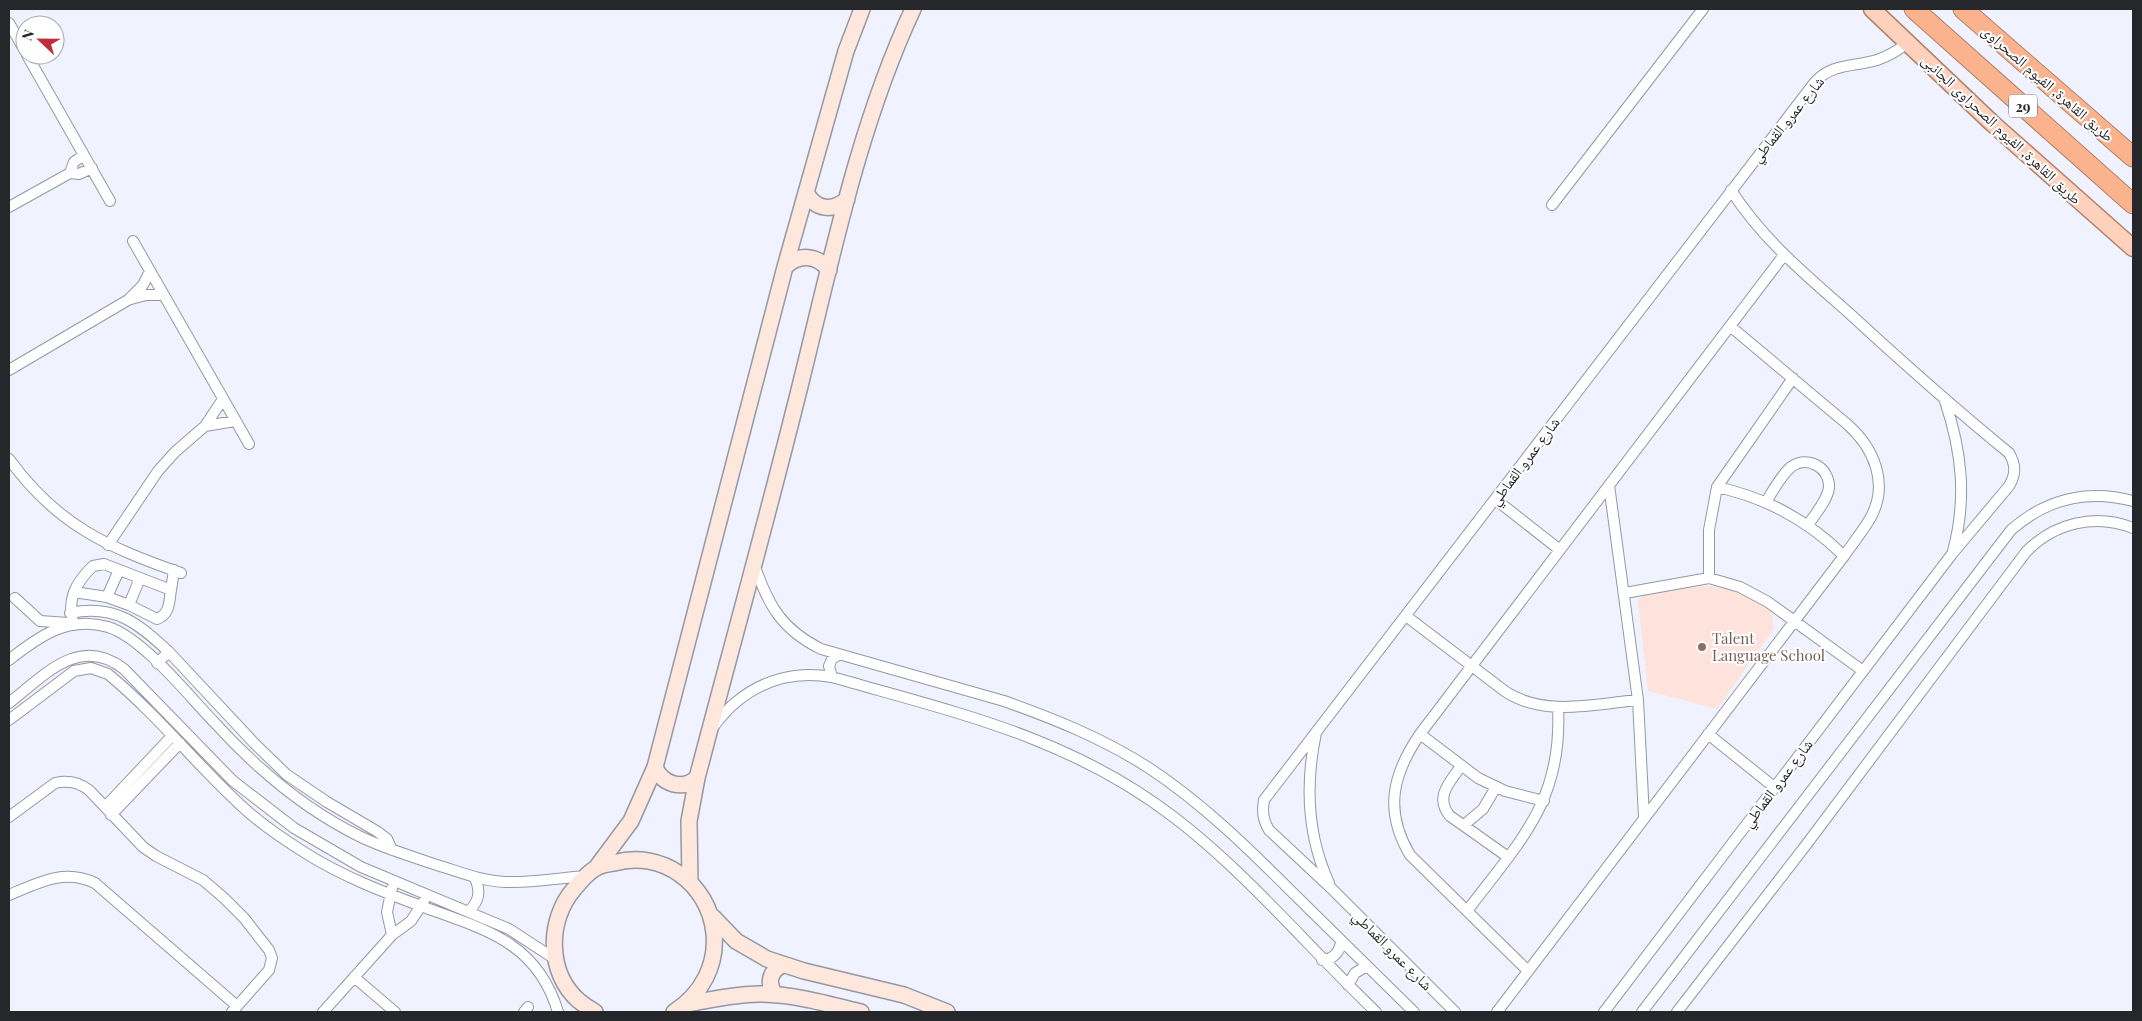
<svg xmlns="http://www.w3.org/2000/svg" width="2142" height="1021" viewBox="0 0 2142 1021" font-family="'Playfair Display','Noto Naskh Arabic',serif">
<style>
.education{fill:#fde3dc}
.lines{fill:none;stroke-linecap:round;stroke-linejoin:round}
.street-casing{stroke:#9598a3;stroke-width:12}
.secondary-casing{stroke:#9598a3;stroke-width:18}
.primary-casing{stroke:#b0826b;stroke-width:19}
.highway-casing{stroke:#b0826b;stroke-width:21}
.street{stroke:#fff;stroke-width:10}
.secondary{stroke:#fee8dd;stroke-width:15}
.primary{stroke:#fdd1bb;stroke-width:16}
.highway{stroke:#fbb38e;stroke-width:19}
.education-dot{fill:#8d6e63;stroke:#fff;stroke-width:2}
.labels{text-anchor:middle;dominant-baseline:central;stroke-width:4;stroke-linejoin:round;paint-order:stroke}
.shield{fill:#fff;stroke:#67686b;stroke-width:1}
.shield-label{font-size:14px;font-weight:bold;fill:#26272b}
.street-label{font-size:15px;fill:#26272b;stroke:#fff}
.education-label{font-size:15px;fill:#785e54;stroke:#fff;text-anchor:start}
</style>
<rect width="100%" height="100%" fill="#f0f3ff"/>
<path class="education" d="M1709,586L1727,588L1758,602L1772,612L1774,629L1717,709L1648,691L1638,602L1642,596L1651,591Z"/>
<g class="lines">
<defs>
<path id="street" d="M9,23L25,51
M27,55L110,201
M70,173L74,162L84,155
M1552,205L1703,9
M9,207L70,173L79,174L92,168
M133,241L249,444
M131,299L146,295H162
M9,370L128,300L143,285L150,271
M1945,401C1962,452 1967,499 1953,551
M205,426L235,421
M9,459C57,525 107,547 181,573
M1609,485L1638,700L1644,817
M1717,487C1767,498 1808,520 1844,556
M1495,499L1560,550
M1766,502C1773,491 1781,475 1791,467C1807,455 1830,467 1829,488C1827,501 1815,514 1808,525
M108,545L158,471L175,452L205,426L223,399
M754,564C768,605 781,629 821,649L1004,701C1055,719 1104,739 1149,768C1202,803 1247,847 1292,892C1333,932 1373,972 1414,1012
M1709,578V530L1717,487L1793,378
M74,592L107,597L129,605L157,619C170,614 169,602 171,590
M1625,593L1709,578L1740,587L1768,602L1863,671
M107,597L119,570
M15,598L40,621L68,623
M129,605L140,578
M70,613C115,604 138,623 169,652
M1406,616L1506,692C1545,717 1595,704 1638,700
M74,625C66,601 75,583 93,566L104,564L171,590L174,570
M9,660C38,637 68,615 108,627C143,638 188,695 214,722C255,767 304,809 359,836C383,848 411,856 437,865C460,872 481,881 506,882C532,883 559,878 585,876
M157,663L169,652L254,743L287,775L327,802L378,832L387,839L392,850
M832,677L829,666L832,659L838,655
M9,703C44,676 79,634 124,669L233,781L294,828L361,867L509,929L555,959
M9,720L74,671L91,668L108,674C158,715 198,767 246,810C265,827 286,841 307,854C342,876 383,892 421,906C483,929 537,941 558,1012
M712,728C719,720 726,710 735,703C763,679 797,671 832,677C957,713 1070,737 1175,818C1248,874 1310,949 1376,1012
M1316,733C1305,785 1307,835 1329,883
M1420,734L1478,778L1505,791L1544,801
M1708,734L1774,787
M1461,766C1450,782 1434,797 1450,816L1508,857
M105,807L172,736
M111,815L180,743
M9,817L55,783C68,780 78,782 89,790L143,847L156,856L203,880L224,898L244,918L269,950L272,958L269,970L232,1012
M1464,825L1483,809L1496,787
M392,888L387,912L392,935
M9,895C38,883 64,868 95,883L237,1006
M469,911C479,901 481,892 475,878
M1467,911C1520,841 1563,801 1558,707
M1322,960C1334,959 1340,952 1341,941
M1528,971L1410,855C1384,811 1392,775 1420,734L1784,255
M354,977L395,1012
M1348,985L1355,973L1367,966
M323,1012L392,935L411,921L424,901
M524,1012L528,1007
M1455,1012L1331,888L1269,830C1263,820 1262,812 1264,800L1815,82C1832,63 1854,67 1877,60C1889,56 1899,50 1908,42
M1497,1012L1844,556C1853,543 1863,531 1871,517C1889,483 1874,448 1847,424L1730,326
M1604,1012L1952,554L2009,486C2016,474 2016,465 2009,453C1954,408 1901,361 1849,313C1806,275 1762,239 1731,190
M1642,1012L2011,530C2046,499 2088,489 2133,501
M1677,1012L1806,845L2026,552C2054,523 2095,513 2133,528"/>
<path id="secondary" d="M806,192C815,210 833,212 847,199
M785,267C799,253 817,255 829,270
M655,767C662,784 682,791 697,778
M596,868L631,821L655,767L785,267L846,51L862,9
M690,881L689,821L697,778C732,645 769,512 802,378C833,253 859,125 913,9
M713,917L736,941L767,959L804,971L904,995L947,1012
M776,995C766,984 770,970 783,965
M687,1004C711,1000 734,994 759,994C794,994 828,1004 861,1012
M595,1012C590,1009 584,1005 579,1001C547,973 547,920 574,889C580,882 587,873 596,868C601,865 608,864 614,863C662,849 709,884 714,933C717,965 702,994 674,1012"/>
<path id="primary" d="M1872,9L1992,123L2133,248"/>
<path id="highway" d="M1914,9L2133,204
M1963,9L2133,157"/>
</defs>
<use href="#street" class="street-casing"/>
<use href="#secondary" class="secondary-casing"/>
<use href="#primary" class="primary-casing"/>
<use href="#highway" class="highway-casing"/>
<use href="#street" class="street"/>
<use href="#secondary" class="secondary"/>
<use href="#primary" class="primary"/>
<use href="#highway" class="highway"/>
</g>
<circle class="education-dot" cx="1702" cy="647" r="5"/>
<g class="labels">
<rect class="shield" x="2009" y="94.5" width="28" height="23" rx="4"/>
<g class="shield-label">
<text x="2023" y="106">29</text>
</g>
<g class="street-label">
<text transform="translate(2048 83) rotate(41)">طريق القاهرة, الفيوم الصحراوى</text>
<text transform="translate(1787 119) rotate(-51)">شارع عمرو القماطي</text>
<text transform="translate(2002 129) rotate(43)">طريق القاهرة, الفيوم الصحراوى الجانبى</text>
<text transform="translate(1524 461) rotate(-53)">شارع عمرو القماطي</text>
<text transform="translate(1777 783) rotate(-53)">شارع عمرو القماطي</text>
<text transform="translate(1393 950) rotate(45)">شارع عمرو القماطي</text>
</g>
<g class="education-label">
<text x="1712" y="638">Talent<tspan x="1712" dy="17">Language School</tspan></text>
</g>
</g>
<rect width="2142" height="1021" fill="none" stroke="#26272b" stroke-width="20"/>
<g transform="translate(40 40) rotate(292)"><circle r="24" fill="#ffffff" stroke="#a8a9aa"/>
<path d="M0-4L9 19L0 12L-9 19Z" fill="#bf2f39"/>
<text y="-8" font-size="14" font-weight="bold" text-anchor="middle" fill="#26272b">N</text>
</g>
</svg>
